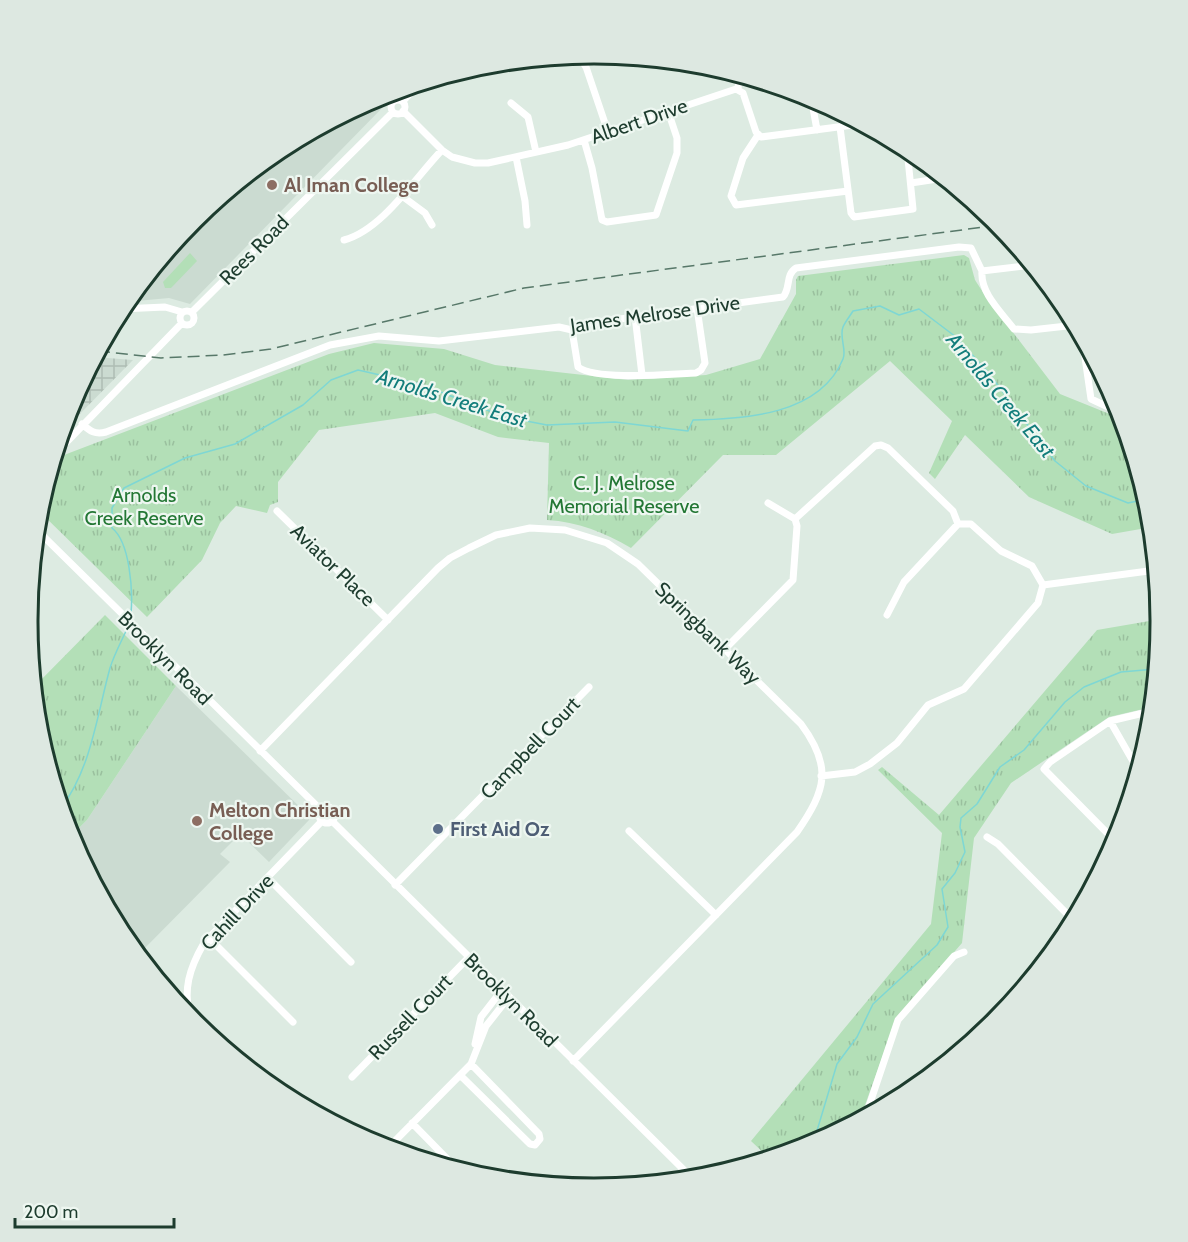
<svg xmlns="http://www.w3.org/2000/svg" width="1188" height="1242" viewBox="0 0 1188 1242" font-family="Cabin,sans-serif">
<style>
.built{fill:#cbdbd1}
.industrial{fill:url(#industrial-grid)}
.grass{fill:url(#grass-tufts)}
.garden{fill:#b3dfb7}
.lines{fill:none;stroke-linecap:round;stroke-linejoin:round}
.stream{stroke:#7ed7d4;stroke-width:1.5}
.minor{stroke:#fff;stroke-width:7}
.rail{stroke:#577869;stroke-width:1.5;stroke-dasharray:12 6;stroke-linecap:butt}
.education-dot{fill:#8d6e63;stroke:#eef7f1;stroke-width:2}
.service-dot{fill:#5c6f8a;stroke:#eef7f1;stroke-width:2}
.labels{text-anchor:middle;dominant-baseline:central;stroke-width:4.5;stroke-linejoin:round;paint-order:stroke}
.street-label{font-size:20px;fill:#1d3c2e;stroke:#eef7f1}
.education-label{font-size:20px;font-weight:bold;fill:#785e54;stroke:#eef7f1;text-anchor:start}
.park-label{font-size:20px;fill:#237734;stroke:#eef7f1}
.service-label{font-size:20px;font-weight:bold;fill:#4e5e75;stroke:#eef7f1;text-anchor:start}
.water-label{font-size:21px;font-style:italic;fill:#127d7b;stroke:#eef7f1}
.rim{fill:none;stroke:#1d3c2e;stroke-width:3}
</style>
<defs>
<pattern id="industrial-grid" width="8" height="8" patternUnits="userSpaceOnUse" patternTransform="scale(1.5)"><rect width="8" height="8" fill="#cbdbd1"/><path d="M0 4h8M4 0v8" fill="none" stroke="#aebdb4"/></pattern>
<pattern id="grass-tufts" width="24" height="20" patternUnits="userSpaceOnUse" patternTransform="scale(1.5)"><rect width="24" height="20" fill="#b3dfb7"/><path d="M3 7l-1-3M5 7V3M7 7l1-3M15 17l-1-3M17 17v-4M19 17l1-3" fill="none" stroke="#9ac09e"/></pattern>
</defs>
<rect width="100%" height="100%" fill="#ddebe2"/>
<path class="built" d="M380,96L387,103L190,304L169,298L126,302L193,220L279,149Z
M176,686L309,816V820L269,862L240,834L220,854L230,862L138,955L122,936L70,837L87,820Z"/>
<path class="industrial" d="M95,357L133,360L63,431L70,404Z"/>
<path class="grass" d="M964,255L969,258L975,280L986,297L1060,394L1122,419L1150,511L1152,527L1112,534L1029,497L965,435L935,479L929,473L952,421L890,361L776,455H723L631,548C604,532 578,522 547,520L549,443L498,437L435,413L319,430L278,482V502L270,505L267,513L236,506L220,523L202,560L147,617L38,510L51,468L64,455L329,354L374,343L444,349L495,365L628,380L706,375L760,359L796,294V280L798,276Z
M105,615L176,686L87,820L70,837L38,731L34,687Z
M1161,619L1152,707L1109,717L1011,783L974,838L962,943L896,1019L860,1119L811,1145L769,1158L751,1141L931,924L942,833L878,770L882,767L939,815L1097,630Z"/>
<path class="garden" d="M190,253L197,261L171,288H165L163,282Z"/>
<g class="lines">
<path class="stream" d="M131,613C133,591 130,542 112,528V508L124,488L185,458L235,444L303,405L331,380L358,370L420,384L505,417L547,425L615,422L688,431L693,420C745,419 820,415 843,359C847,350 839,337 843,327C845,322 850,316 853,311L880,306L899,315L919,309L956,337L987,371L1055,461L1086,486L1128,503L1147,499
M61,808C91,769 97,715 110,668C114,655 121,642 127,629
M813,1144L837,1064L857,1037L873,1004L937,945L948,927L942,889L955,873L965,852L960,827L961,818L977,804L1000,767L1024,750L1065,702L1084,687L1121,672L1156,669"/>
<path class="minor" d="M579,56L586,67L608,132
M738,89L739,75
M811,97L817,130
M391 107a7 7 0 1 1 14 0a7 7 0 1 1-14 0Z
M403,101L418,85
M511,103L528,117L536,152
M403,111L442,150L452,157L475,163H488L568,145L736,89L743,93L756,132L761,137L861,124
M840,127L851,213L854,217L913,209L907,149
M758,135L743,158L731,196L736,205L848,191
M584,140L592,168L602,220L607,222L656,215L677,153V138L668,111
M516,157L525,201L527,225
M911,183L944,178
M402,196L425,213L432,225
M344,240C382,230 415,178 442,150
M982,271C980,293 1001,312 1014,329L1031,330L1076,325
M121,309L165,307L182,312
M180 318a7 7 0 1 1 14 0a7 7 0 1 1-14 0Z
M192,312L393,112
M635,316L642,375
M572,330L578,367C597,381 671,374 696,373L701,370L705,363L697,308
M1082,337L1091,399L1121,413
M82,424C90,431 95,435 106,432L330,345L379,336L439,341L559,327L572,330L583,324L783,297C791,288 785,275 796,268L959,247L971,248L982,271L1032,265
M55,454L182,323
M768,503L795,519
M277,511L388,620
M36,529L321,810
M1043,585L1156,570
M887,615L904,582L958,524
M725,649L793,580L797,526L795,519L875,446L881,445L888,448L953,511L958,524H971L1001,551L1032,566L1043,585L1038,603L964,689L928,705L897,743L870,764L855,772L821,776
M1110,721L1138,770
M260,751L438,568L450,558L469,548L496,535L530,528L565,530L607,543L638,564L801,724C833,767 826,790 797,832L573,1061
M319 815a8 8 0 1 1 16 0a8 8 0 1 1-16 0Z
M332,821L692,1178
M629,831L716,915
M987,837L998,844L1074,921
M1116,842L1044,769L1050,762L1110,721L1152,711
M268,878L351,962
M395,885L589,687
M209,938L293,1022
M190,1019C183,989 189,969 204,943L322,821
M475,1044L481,1017L502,990
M460,1075L530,1144L535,1145L540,1139L539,1134L471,1064
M352,1077L469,957
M866,1115L898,1020L954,956L964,952
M412,1123L458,1170
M388,1148L471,1064L486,1026L509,997
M591,1188L599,1184L605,1187"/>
<path class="rail" d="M98,351L161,358L223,355L271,349L524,288L999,225"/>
</g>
<g class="education-dot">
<circle cx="272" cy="185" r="6"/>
<circle cx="197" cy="821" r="6"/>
</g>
<circle class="service-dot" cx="438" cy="829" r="6"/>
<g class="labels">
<g class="street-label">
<text transform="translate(639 121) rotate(-19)">Albert Drive</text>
<text transform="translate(254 250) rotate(-45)">Rees Road</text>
<text transform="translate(655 314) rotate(-8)">James Melrose Drive</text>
<text transform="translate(333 565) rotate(44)">Aviator Place</text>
<text transform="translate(708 633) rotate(44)">Springbank Way</text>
<text transform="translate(165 658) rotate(45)">Brooklyn Road</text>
<text transform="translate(530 748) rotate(-46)">Campbell Court</text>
<text transform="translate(237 912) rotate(-47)">Cahill Drive</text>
<text transform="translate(511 1000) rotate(45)">Brooklyn Road</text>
<text transform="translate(410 1017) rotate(-46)">Russell Court</text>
</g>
<g class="education-label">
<text x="284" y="185">Al Iman College</text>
<text x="209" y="810">Melton Christian<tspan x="209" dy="23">College</tspan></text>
</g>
<g class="park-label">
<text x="624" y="483">C. J. Melrose<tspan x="624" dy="23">Memorial Reserve</tspan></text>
<text x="144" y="495">Arnolds<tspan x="144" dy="23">Creek Reserve</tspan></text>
</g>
<g class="service-label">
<text x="450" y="829">First Aid Oz</text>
</g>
<g class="water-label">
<text transform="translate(1001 395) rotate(50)">Arnolds Creek East</text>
<text transform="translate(452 398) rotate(17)">Arnolds Creek East</text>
</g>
</g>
<path d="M0 0H1188V1242H0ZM594 64H594A556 556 0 0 1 1150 620V622A556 556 0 0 1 594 1178H594A556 556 0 0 1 38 622V620A556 556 0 0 1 594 64Z" fill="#dde8e1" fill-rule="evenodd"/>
<path class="rim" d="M594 64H594A556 556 0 0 1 1150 620V622A556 556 0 0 1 594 1178H594A556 556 0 0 1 38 622V620A556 556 0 0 1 594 64Z"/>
<path d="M15 1218v9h159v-9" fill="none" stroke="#1d3c2e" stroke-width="3"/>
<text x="24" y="1218" font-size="18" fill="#1d3c2e" stroke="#eef7f1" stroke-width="4.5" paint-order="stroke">200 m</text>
</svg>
